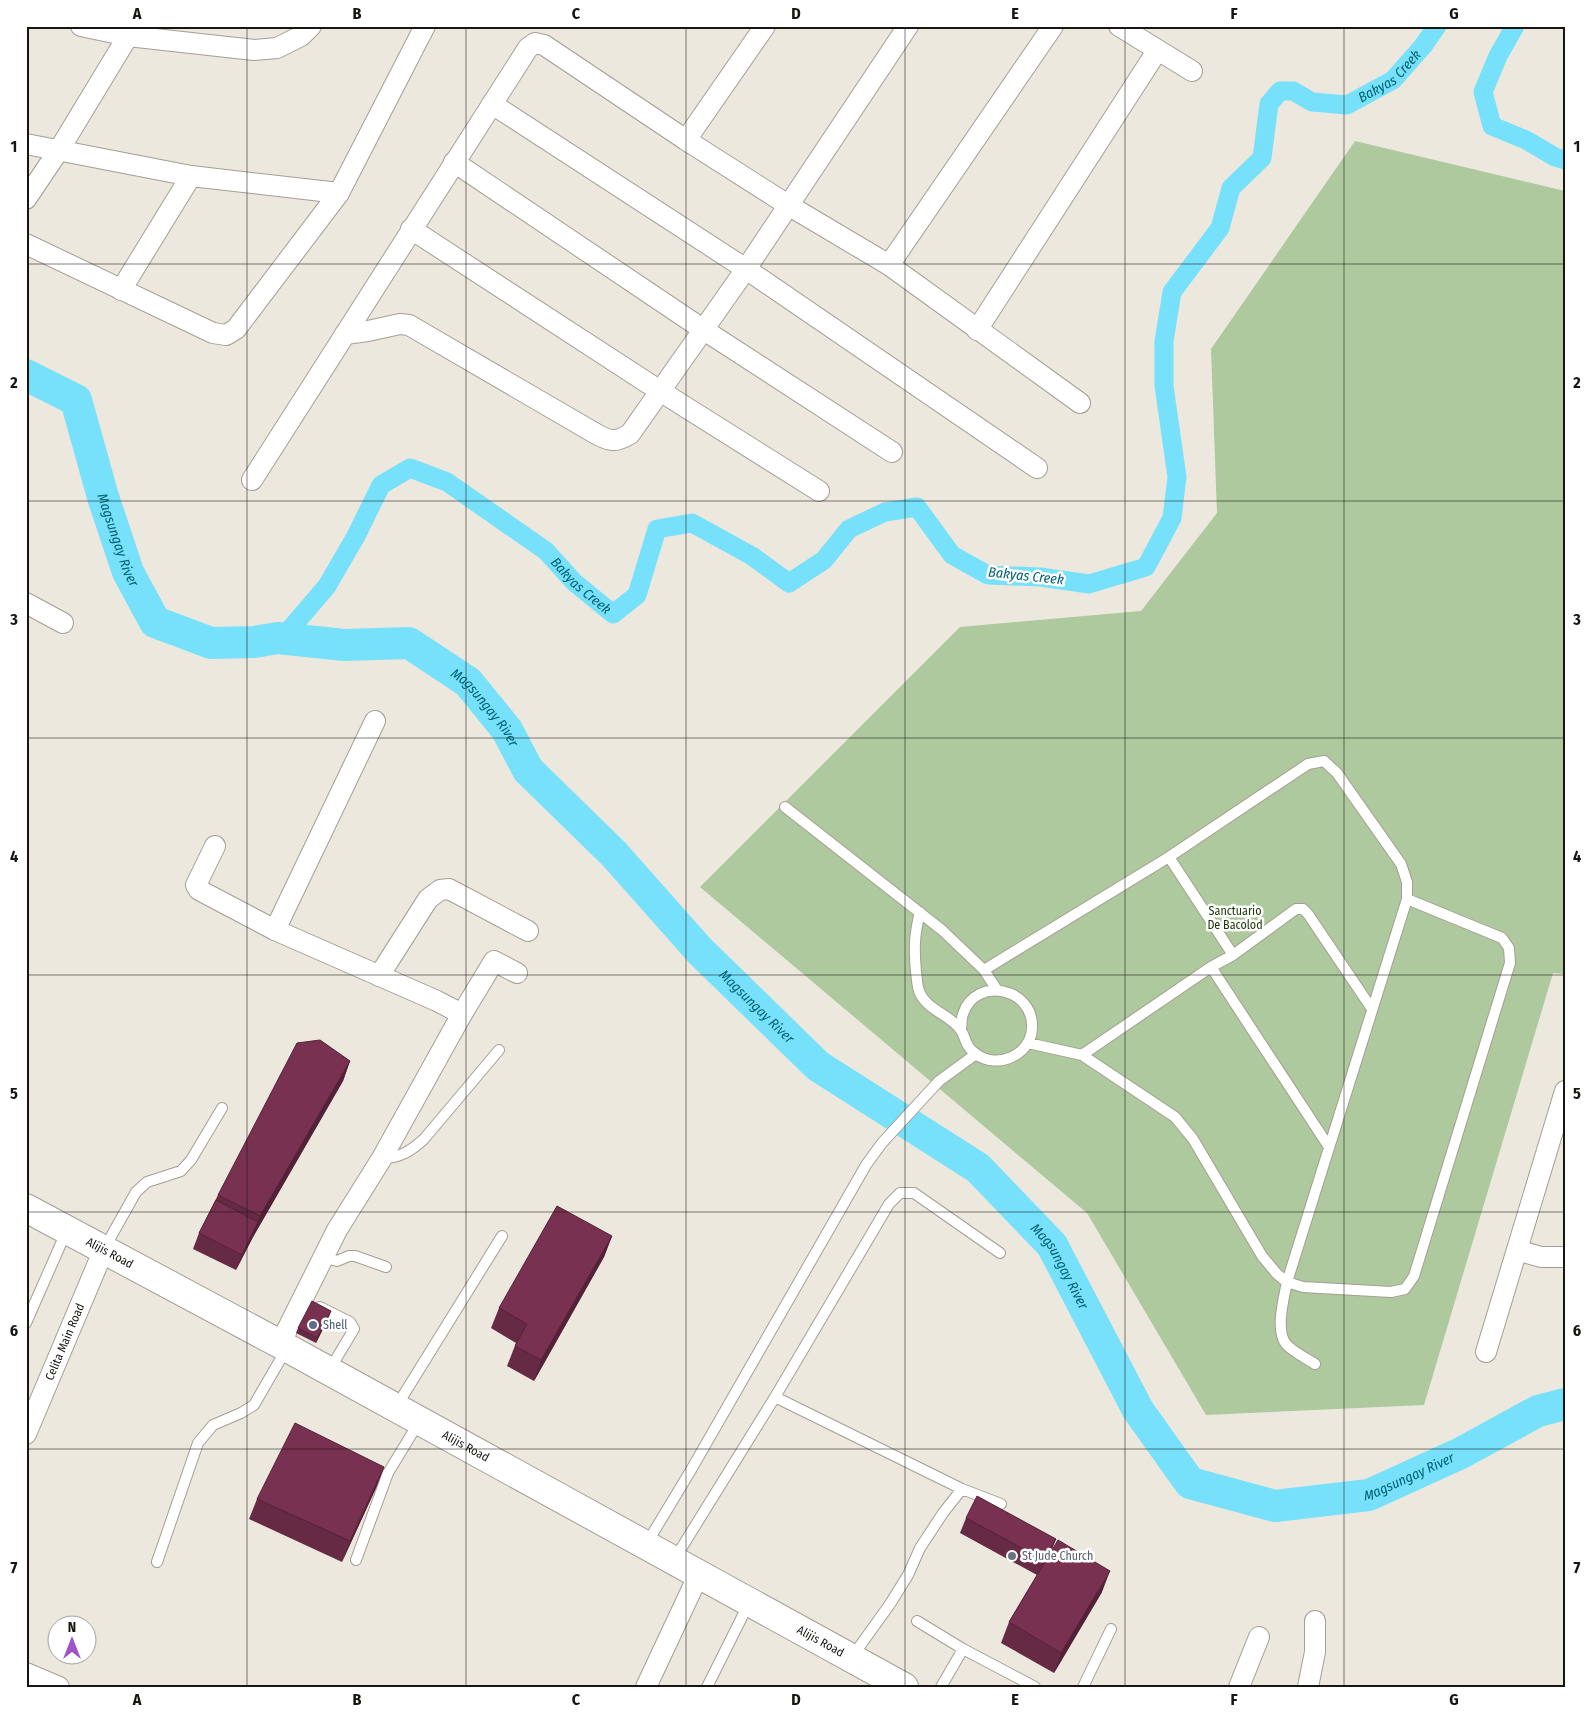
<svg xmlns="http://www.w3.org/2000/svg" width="1591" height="1713" viewBox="0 0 1591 1713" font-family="'Fira Sans Condensed',sans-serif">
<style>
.green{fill:#adc99d}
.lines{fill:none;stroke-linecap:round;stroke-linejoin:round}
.canal{stroke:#77e1fb;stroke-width:19}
.river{stroke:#77e1fb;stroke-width:32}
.service-casing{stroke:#a49f94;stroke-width:12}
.minor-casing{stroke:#a49f94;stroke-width:22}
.primary-casing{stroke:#a49f94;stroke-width:30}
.service{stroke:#fff;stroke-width:10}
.minor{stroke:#fff;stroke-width:20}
.primary{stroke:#fff;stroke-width:28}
.wall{fill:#672a45}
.shaded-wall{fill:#542238}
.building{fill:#783150;stroke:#542238}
.grid{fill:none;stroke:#181612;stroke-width:1;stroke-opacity:0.55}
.service-dot{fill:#5c6f8a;stroke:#fff;stroke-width:2}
.worship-dot{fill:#6b7280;stroke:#fff;stroke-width:2}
.labels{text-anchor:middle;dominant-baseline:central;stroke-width:5;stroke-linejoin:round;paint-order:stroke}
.park-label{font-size:12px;fill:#1d3807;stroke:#fff}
.street-label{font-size:12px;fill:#181612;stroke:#fff}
.service-label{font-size:12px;fill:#4e5e75;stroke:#fff;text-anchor:start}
.worship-label{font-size:12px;fill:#5b616d;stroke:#fff;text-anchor:start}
.water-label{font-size:14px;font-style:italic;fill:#006172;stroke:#fff}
.neatline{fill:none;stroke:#181612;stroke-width:2}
.grid-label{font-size:16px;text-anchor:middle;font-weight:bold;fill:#181612}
</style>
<rect width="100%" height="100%" fill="#ede8dd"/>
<path class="green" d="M1355,141L1565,191V974L1553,973L1424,1405L1206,1415L1087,1213L700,887L960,627L1141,611L1217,513L1211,349Z"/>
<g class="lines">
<g class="canal">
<path d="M1515,26L1498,56L1483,92L1492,126L1526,140L1555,157L1565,160"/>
<path id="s1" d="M278,638L286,634L327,586L356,536L381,485L410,468L447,482L546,551L574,582L613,614L637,595L657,529L692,523L752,556L789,583L824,560L849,529L885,512L917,507L952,555L988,575L1040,577L1089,584L1146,567L1172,518L1177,477L1164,386V341L1172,292L1220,228L1231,188L1262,158L1269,104L1280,91H1293L1312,102L1347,105L1393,80L1423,46L1437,26"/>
</g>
<path class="river" id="s2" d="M26,375L76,400L103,497L128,572L155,622L211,643L254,642L278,638L344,645L409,643L468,682L507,730L528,770L614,854L700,951L818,1066L978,1168L1052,1245L1138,1410L1190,1483L1275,1506L1369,1495L1461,1453L1538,1411L1565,1404"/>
<defs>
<path id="service" d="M785,807L942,930L984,970L997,990
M1169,857L1233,955
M920,912C914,936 914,948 916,972C917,978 917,985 919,991C926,1010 949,1014 960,1029C966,1036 964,1046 976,1054C997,1070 1031,1055 1032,1028C1034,987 975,976 963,1014C961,1019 962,1025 961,1029
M1211,967L1329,1147
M984,970L1169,857L1308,764L1324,761L1337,773L1401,864L1407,882V899L1287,1282C1284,1298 1275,1330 1286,1344C1293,1352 1306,1358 1315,1364
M1028,1043L1082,1055L1175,1117L1193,1139L1262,1256L1277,1274L1287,1282L1303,1287L1391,1292L1405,1289L1414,1276L1510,963L1509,948L1502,938L1407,899
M1082,1055L1211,967L1233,955L1296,909H1303L1308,914L1372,1009
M382,1158C400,1158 411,1151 424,1139L499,1050
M104,1249L136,1192L147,1182L181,1171L191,1160L222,1108
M323,1257L337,1261L349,1256H355L386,1267
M320,1307L350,1322L354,1329L330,1369
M26,1323L67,1230
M775,1397L889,1204L900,1193H914L1000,1253
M396,1407L502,1236
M647,1543L691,1470L866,1165L882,1143L939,1081L976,1054
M356,1560L388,1473L419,1422
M674,1560L775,1397L962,1489L1001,1504
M157,1562L198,1443L213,1425L241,1413L254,1405L287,1348
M917,1621L963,1649L1035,1687
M852,1657L890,1604L908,1575L920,1548L943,1513L962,1489
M707,1687L749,1603
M941,1687L963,1649
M1083,1687L1111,1629"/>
<g id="minor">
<path d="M81,26L128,36L254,50L277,48L301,36L311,26"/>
<path d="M1119,26L1192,71"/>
<path d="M492,104L746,269L1037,468"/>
<path d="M686,140L765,26"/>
<path d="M26,144L191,176L339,193"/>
<path d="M454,162L704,330L892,452"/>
<path d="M26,199L59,150L128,36L131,26"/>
<path d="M411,229L660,391L819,491"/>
<path d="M26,244L213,333L226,335L236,329L339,193L425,26"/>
<path d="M889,265L1053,26"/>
<path d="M121,290L191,176"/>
<path d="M977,330L1157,51"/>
<path d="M345,334L368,331L400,324L409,325L598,435C612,442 616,442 630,434L746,269L908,26"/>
<path d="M252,480L528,48L535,43L544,45L686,140L788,205L889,265L1080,403"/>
<path d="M26,603L63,623"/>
<path d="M215,846L196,885L199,890L275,930L437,1001L462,1014L382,1158L337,1230L280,1344"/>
<path d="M275,930L375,721"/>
<path d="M379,976L428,899L440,890L449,889L528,931"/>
<path d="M462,1014L494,961L517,973"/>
<path d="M1517,1250L1541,1257H1565"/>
<path d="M1486,1352L1565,1091"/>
<path id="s3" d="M26,1434L104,1249"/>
<path d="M26,1673L59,1687"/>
<path d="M646,1687L699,1574"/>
<path d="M1239,1687L1259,1637"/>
<path d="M1308,1687L1315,1652V1621"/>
</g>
<g id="primary">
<path id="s4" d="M26,1208L280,1344L904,1687"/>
</g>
</defs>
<use href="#service" class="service-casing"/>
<use href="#minor" class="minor-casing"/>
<use href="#primary" class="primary-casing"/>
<use href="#service" class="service"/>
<use href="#minor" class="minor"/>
<use href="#primary" class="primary"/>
</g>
<path class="wall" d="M350,1061L343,1081L253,1237L236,1270L193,1249L199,1233L218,1195Z
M612,1236L604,1257L534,1381L507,1366L516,1343L491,1328L499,1308Z
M329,1317L316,1343L296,1333L298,1328Z
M384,1467L376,1488L342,1562L249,1519L257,1499Z
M966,1518L1056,1539L1052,1549L1102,1592L1054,1673L1001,1643L1009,1622L1037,1575L960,1533Z"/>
<path class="shaded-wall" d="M350,1061L343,1081L253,1237L236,1270L242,1255L260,1216Z
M612,1236L604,1257L534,1381L541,1360Z
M331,1311L329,1317L316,1343L317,1338Z
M384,1467L376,1488L342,1562L350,1541Z
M1056,1539L1050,1554L1038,1576L1044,1560Z
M1110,1571L1102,1592L1054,1673L1061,1653Z"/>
<path class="building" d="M320,1040L350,1061L260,1216L218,1195L297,1043Z
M216,1200L258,1222L242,1255L199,1233Z
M557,1206L612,1236L541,1360L515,1346L527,1324L499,1308Z
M312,1301L331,1311L317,1338L298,1328Z
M295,1423L384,1467L350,1541L257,1499Z
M977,1496L1056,1539L1044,1560L966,1518Z
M1058,1540L1110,1571L1061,1653L1009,1622Z"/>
<path class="grid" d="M247,26V1687M466,26V1687M686,26V1687M905,26V1687M1125,26V1687M1344,26V1687M26,264H1565M26,501H1565M26,738H1565M26,975H1565M26,1212H1565M26,1449H1565"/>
<circle class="service-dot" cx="313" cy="1325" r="5"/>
<circle class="worship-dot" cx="1012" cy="1556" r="5"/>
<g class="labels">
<g class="park-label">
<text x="1235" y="911">Sanctuario<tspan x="1235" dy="14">De Bacolod</tspan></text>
</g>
<g class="street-label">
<text stroke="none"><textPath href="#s4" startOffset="95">Alijis Road</textPath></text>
<text stroke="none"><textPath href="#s3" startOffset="100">Celita Main Road</textPath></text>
<text stroke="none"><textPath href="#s4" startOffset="500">Alijis Road</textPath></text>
<text stroke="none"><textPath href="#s4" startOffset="905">Alijis Road</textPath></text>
</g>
<g class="service-label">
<text x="323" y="1325">Shell</text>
</g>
<g class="worship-label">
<text x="1022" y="1556">St Jude Church</text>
</g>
<g class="water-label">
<text stroke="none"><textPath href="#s1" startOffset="1779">Bakyas Creek</textPath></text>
<text stroke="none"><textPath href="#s2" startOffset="202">Magsungay River</textPath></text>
<text transform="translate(1026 576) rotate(6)">Bakyas Creek</text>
<text stroke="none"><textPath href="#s1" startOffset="430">Bakyas Creek</textPath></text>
<text stroke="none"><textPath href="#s2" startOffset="652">Magsungay River</textPath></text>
<text stroke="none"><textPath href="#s2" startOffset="1058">Magsungay River</textPath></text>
<text stroke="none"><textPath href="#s2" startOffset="1462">Magsungay River</textPath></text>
<text stroke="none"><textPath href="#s2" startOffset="1942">Magsungay River</textPath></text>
</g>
</g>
<rect width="1591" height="1713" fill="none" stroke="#ffffff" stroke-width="55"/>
<g transform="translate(72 1640)"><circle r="24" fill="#ffffff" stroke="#a3a2a0"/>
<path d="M0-4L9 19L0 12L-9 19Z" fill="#9f53c6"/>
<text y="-8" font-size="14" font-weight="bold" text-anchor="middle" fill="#181612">N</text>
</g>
<rect x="28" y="28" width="1536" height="1658" class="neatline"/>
<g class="grid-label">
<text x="137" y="19">A</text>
<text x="357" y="19">B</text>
<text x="576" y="19">C</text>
<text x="796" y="19">D</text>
<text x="1015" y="19">E</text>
<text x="1234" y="19">F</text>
<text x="1454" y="19">G</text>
<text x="14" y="152">1</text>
<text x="1577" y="152">1</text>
<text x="14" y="388">2</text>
<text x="1577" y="388">2</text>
<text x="14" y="625">3</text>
<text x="1577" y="625">3</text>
<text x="14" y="862">4</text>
<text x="1577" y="862">4</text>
<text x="14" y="1099">5</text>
<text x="1577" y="1099">5</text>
<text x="14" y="1336">6</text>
<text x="1577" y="1336">6</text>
<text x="14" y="1573">7</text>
<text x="1577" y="1573">7</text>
<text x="137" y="1705">A</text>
<text x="357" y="1705">B</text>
<text x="576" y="1705">C</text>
<text x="796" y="1705">D</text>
<text x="1015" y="1705">E</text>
<text x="1234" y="1705">F</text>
<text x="1454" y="1705">G</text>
</g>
</svg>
